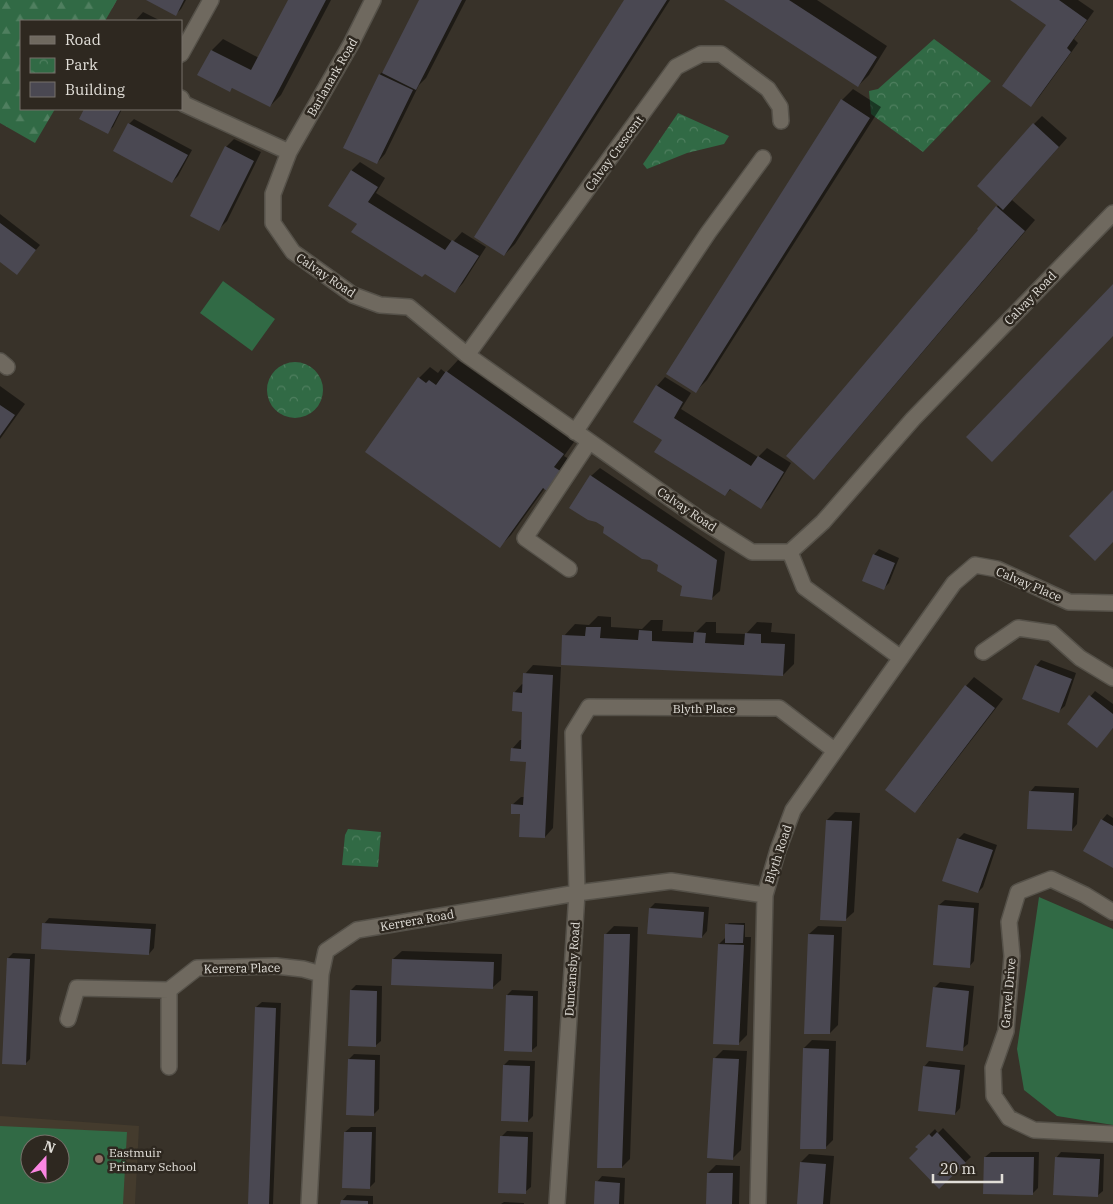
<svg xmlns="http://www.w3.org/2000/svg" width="1113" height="1204" viewBox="0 0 1113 1204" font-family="'IBM Plex Serif',serif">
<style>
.built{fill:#443b2d;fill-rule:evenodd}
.grass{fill:#316a45;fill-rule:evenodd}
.forest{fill:url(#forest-firs)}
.park{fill:url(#park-crowns)}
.shadow{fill:#0007}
.building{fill:#4a4852}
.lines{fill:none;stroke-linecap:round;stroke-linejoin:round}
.minor-casing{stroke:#555149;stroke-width:18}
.minor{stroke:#6f695f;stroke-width:15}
.education-dot{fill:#8d6e63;stroke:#2e2820;stroke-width:2}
.labels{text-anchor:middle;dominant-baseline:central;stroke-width:5;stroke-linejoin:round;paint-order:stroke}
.street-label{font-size:12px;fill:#e1ded8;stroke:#2e2820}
.poi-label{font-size:12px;fill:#e1ded8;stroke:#2e2820;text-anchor:start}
</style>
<defs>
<pattern id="forest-firs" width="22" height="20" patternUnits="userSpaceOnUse" patternTransform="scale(1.25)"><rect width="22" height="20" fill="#316a45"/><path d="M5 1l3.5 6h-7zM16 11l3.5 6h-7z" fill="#4f7f5f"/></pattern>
<pattern id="park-crowns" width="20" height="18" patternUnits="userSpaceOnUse" patternTransform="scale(1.25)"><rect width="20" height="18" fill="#316a45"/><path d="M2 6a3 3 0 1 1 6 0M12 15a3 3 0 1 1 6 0" fill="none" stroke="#4f7f5f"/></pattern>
</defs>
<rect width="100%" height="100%" fill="#383229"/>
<path class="built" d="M0,1116L139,1126L135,1204H0ZM30,1144H60V1174H30Z"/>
<path class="grass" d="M223,281L275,319L252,351L200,313Z
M1039,897L1113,929V1125L1057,1116L1024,1090L1017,1049Z
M0,1126L127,1132L123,1204H0ZM30,1144H60V1174H30Z"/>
<path class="forest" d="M0,0H117L105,21H21V109H55L35,143L0,123Z"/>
<path class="park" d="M934,39L991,81L923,152L871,114L869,91L878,89Z
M678,113L729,136L724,144L687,153L647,169L643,164Z
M267 390a28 28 0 1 1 56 0a28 28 0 1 1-56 0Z
M348,829L381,832L378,867L342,865L345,835Z"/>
<path class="shadow" d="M150,0H186L181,9L176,14Z
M289,0H331L281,95L270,106L233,87L230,91L212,50L223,39L259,58Z
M421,0H466L426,78L419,85L385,154L377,163L345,147L380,74L385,70Z
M626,0H670L515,244L504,255Z
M726,0H817L887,46L869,75L858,86Z
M1012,0H1078L1094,11L1074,39L1078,43L1039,97L1031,106L1048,25Z
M143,12L161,21H135Z
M853,89L881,107L707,380L696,391L842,100Z
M85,109H122L113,127L107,132L81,118Z
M1042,116L1067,138L1012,200L1035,220L825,467L980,230L999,204L1034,124Z
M134,119L192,150L178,176L172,182L129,124Z
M234,139L261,152L227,221L219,229L226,147Z
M360,162L385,178L376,193L453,242L462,232L486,247L463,283L455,292L330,205L352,170Z
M0,214L40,245L17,273L0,260Z
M458,360L574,442L564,456L572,461L545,488L511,535L500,546L419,378L430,367L438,373L441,369L446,373Z
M665,377L691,393L681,409L758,457L767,448L791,463L769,499L761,507L731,489L725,495L664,439L635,421L657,386Z
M0,386L25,404L0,439Z
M600,468L725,552L720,591L711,599L683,585L659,564L605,526L591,476Z
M879,549L899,558L889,583L883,589L874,555Z
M598,616L611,617V627L642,629L651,620H663L662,631L696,632L706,622H716V633L746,634L757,622L772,623L771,632L795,634L794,664L783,675L564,636L575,624L589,625Z
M1041,660L1076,673L1065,706L1059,711L1036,666Z
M533,665L561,667L553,828L545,837L512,805L521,797H525L527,761L512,749L520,740H522L524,711L514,693L522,684L524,685L525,674Z
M974,677L1003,699L923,803L915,811L887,790L966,686Z
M1095,691L1113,704V728L1097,746L1068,723Z
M1035,786L1079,788L1077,824L1072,830L1030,792Z
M835,812L860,813L854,912L845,920L827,820Z
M1107,814L1113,818V866L1102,820Z
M964,833L997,845L983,887L978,892L958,839Z
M945,900L979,903L974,961L969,967L939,905Z
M655,903L709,907L707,931L702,937L650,908Z
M49,918L156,924L154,948L149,954L44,924Z
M729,923H745V937H751L747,1035L738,1044L719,944L726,937L727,925Z
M614,926L638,927L630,1159L622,1167L606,934Z
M818,926L842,927L838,1025L830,1033L809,934Z
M402,951L502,954L501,980L492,988L393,959Z
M13,953L35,954L30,1059L25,1064L8,958Z
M940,982L974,986L968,1044L962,1049L934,988Z
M356,985L382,986L381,1041L375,1046L351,990Z
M512,990L538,991L537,1046L531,1051L507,995Z
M262,1002L281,1003L273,1204H249L256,1007Z
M812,1040L836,1041L833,1140L825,1148L804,1048Z
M723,1050L747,1051L741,1150L733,1158L709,1157L715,1058Z
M354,1054L380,1055L379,1109L373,1115L349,1059Z
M509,1060L535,1061L533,1116L528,1121L504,1065Z
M929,1061L965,1065L960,1108L955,1114L924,1067Z
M351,1127H376L375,1182L369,1188L345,1132Z
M943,1128L971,1157L939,1187L917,1147L935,1129L938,1133Z
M507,1131L533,1132L531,1187L525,1192L501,1137Z
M991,1152H1039L1038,1188L1033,1193L985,1157Z
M1061,1152L1104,1154L1103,1191L1097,1196L1056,1158Z
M809,1154L834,1156L830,1204H798L801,1162Z
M716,1165L740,1166L739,1204H707L708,1173Z
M602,1176L625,1178L624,1204H595L597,1182Z
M347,1195L373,1196V1204H342V1201Z
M504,1202L524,1203V1204H501Z"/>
<path class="building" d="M146,0H184L176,16Z
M288,0H326L270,107L232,88L230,92L197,75L211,50L251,70Z
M419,0H462L416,90L382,73Z
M624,0H667L504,256L474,237Z
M724,0H789L877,57L858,87Z
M1010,0H1059L1087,20L1067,48L1071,52L1031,107L1002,86L1046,25Z
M379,74L413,90L377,164L343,148Z
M841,99L870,118L696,393L666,374Z
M84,109H121L108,134L79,119Z
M128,123L188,155L172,183L113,151Z
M1033,123L1059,147L1003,210L977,186Z
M225,146L254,161L219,231L190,216Z
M351,170L378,187L368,202L445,250L452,240L479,256L455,293L425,274L422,277L351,232L357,224L328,206Z
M996,206L1025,231L814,480L786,456L978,230L977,229Z
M0,223L36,250L17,275L0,262Z
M1113,284V336L992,462L966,437Z
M446,371L564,454L554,467L562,472L548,492L543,488L500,548L365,452L418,377L426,383L429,380L436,385Z
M656,385L683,402L674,418L751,466L758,456L784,472L761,509L730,489L725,496L654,452L662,440L633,422Z
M0,405L15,415L0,436Z
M590,475L717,560L712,600L680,596L682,586L657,571L658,565L650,560L642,559L603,533L604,527L596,522L588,520L569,508Z
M1113,490V542L1095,561L1069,536Z
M873,554L895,563L884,590L862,581Z
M586,627H601L600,638L638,640L639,630L652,631V641L693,643L694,632L706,633L705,643L744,645L745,633L761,634V643L785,644L783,676L561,665L562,635L585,636Z
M1035,665L1072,679L1059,713L1022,699Z
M523,673L553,675L545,838L519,837L520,814H511V804L523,805L526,762L510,761L511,748L521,749L522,712L512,711L513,692L522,693Z
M965,685L995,708L915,813L885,790Z
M1089,695L1113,714V728L1097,748L1067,724Z
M1029,791L1074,793L1072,831L1027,829Z
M1101,819L1113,826V868L1083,851Z
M826,820L852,821L846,921L820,920Z
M957,838L993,850L978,893L942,881Z
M938,905L974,908L970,968L933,965Z
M649,908L704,912L702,938L647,934Z
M42,923L151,929L149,955L41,949Z
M725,924L744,925L743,943H725Z
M604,934H630L622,1168H597Z
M808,934L834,935L830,1034H804Z
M718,944L744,945L739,1045L713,1044Z
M7,958L30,959L26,1065L2,1064Z
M392,959L494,962L493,989L391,985Z
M933,987L969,991L963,1051L926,1047Z
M350,990L377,991L376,1047L348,1046Z
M506,995L533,996L532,1052L504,1051Z
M255,1007L276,1008L269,1204H248Z
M803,1048L829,1049L826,1149H800Z
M713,1058L739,1059L733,1160L707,1158Z
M348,1059L375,1060L374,1116L346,1115Z
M503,1065L530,1066L528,1122L501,1121Z
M923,1066L960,1070L955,1115L918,1111Z
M344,1132H372L370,1189L342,1188Z
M937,1132L966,1163L939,1189L909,1158L918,1149L915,1147L929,1134L932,1137Z
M500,1136L528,1137L526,1194L498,1193Z
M984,1157H1034L1033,1195L983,1194Z
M1055,1157L1100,1159L1098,1197L1053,1195Z
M800,1162L826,1164L823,1204H797Z
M707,1173H733L732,1204H706Z
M595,1181L620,1183L619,1204H594Z
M341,1200L368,1201V1204H340Z"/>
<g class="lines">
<defs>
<path id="minor" d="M373,0L351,44L289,152L273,194V223L293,252L353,295L380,305L409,307L467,355L698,518L752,552H790L823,522L913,419L1113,213
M181,54L211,0
M181,98L184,104L289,152
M467,355L676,67L701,54H721L768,89L780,107L781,121
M0,361L7,367
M575,432L708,233L763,158
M790,552L804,587L901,658
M569,569L525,538L589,442
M983,652L1018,628L1052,633L1080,658L1113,678
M1113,912L1085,895L1051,879L1018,892L1009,922L1012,956L1006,1031L993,1068L994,1096L1009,1118L1034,1130L1113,1134
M169,990V1067
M68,1019L77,988L169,990L197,968L276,966L303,969L321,974
M309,1204L321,974L326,951L357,930L577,893L671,881L765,895
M557,1204L577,893L573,733L589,707L779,708L834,750
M758,1204L765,895L778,850L793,810L954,583L975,565L997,569L1069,602L1113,603"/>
</defs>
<use href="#minor" class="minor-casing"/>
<use href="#minor" class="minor"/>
</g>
<circle class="education-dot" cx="99" cy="1159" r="5"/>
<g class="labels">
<g class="street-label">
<text transform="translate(332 77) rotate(-60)">Barlanark Road</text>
<text transform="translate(614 153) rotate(-54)">Calvay Crescent</text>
<text transform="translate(326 275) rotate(34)">Calvay Road</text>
<text transform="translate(1030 298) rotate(-46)">Calvay Road</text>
<text transform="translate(687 509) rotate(34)">Calvay Road</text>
<text transform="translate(1029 584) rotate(23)">Calvay Place</text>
<text x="704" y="708">Blyth Place</text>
<text transform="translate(778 854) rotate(-72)">Blyth Road</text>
<text transform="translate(417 920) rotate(-10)">Kerrera Road</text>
<text transform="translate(242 968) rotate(-1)">Kerrera Place</text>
<text transform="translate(572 969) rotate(-86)">Duncansby Road</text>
<text transform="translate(1008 993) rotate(-85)">Garvel Drive</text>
</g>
<g class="poi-label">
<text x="109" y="1152">Eastmuir<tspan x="109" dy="14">Primary School</tspan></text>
</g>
</g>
<rect x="20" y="20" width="162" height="90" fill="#2e2820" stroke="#76716a"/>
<rect x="30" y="36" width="25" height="8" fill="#6f695f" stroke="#76716a"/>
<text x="65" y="45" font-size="15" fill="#e1ded8">Road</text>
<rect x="30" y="58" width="25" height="15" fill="url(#park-crowns)" stroke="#76716a"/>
<text x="65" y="70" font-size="15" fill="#e1ded8">Park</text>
<rect x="30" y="82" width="25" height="15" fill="#4a4852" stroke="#76716a"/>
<text x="65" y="95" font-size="15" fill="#e1ded8">Building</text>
<g transform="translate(45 1159) rotate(21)"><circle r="24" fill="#2e2820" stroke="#76716a"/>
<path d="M0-4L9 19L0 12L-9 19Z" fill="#fc86e3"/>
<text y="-8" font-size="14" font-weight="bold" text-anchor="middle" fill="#e1ded8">N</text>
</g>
<path d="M933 1174v8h69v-8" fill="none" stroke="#e1ded8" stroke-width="2.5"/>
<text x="940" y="1174" font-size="15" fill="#e1ded8" stroke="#2e2820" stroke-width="4" paint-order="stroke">20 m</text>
</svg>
